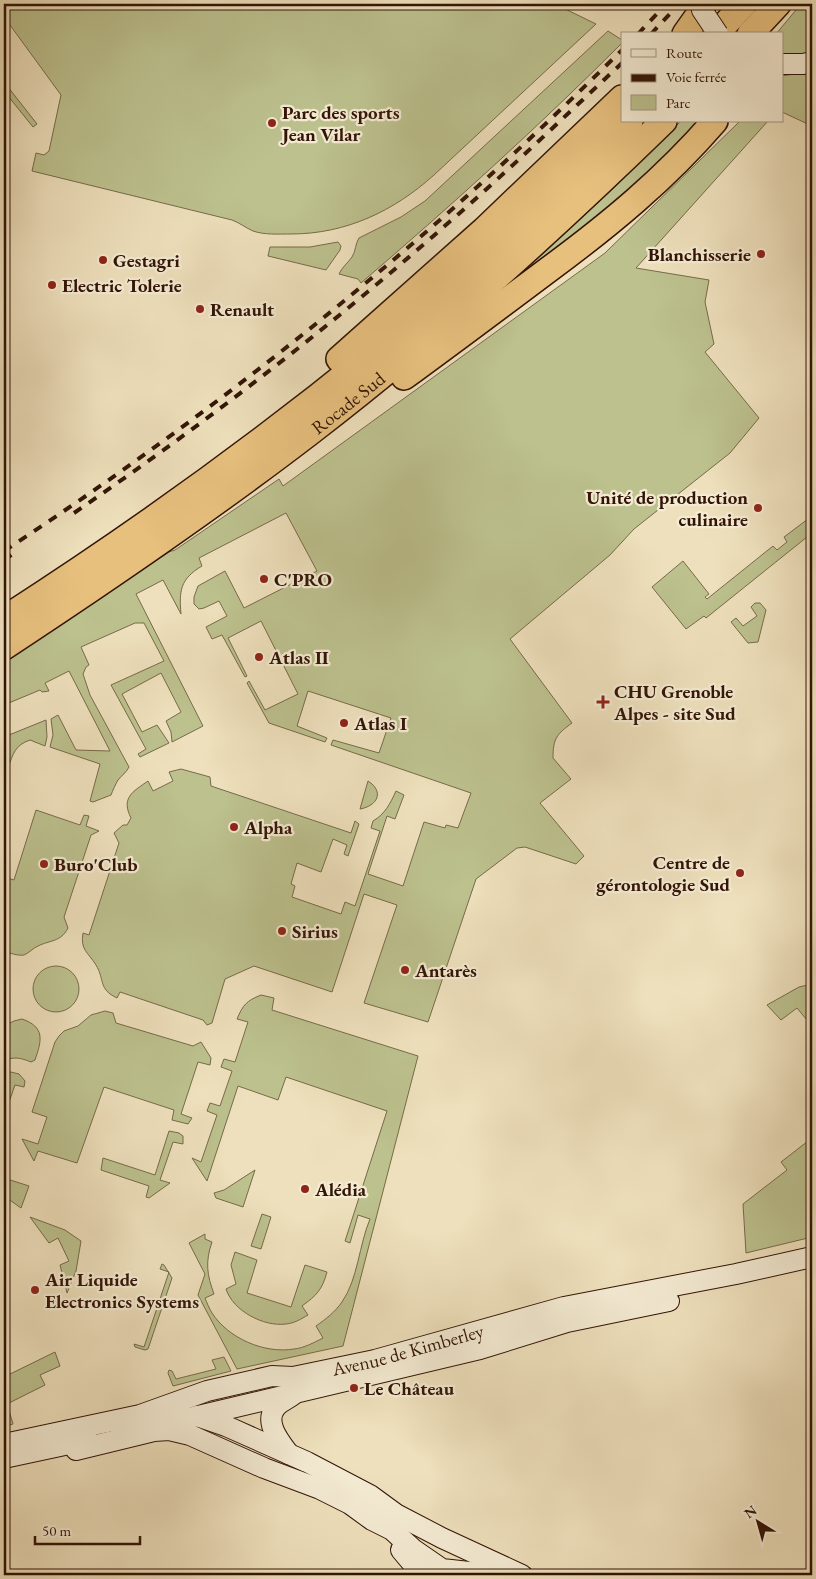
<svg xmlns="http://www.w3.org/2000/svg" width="816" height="1579" viewBox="0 0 816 1579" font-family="'EB Garamond',serif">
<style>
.green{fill:#bcc18e;stroke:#776a4a}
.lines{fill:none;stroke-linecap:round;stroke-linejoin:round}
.secondary-casing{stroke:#321406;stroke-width:22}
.highway-casing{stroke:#321406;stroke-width:28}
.secondary{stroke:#f4ebd3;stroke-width:20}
.highway{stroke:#e7c07e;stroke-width:25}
.rail{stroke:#321406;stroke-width:4;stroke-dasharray:9 9;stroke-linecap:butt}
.secondary-bridge-casing{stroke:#321406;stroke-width:22;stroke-linecap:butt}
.secondary-bridge{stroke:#f4ebd3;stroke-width:20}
.poi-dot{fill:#8f2418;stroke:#f4ebd3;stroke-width:2}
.labels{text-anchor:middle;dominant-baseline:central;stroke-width:4.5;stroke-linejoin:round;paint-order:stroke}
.poi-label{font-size:19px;font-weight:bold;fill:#321406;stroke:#f4ebd3;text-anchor:start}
.street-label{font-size:19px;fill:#321406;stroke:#f4ebd3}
</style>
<rect width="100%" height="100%" fill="#eee0bc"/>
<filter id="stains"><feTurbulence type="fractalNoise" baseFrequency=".004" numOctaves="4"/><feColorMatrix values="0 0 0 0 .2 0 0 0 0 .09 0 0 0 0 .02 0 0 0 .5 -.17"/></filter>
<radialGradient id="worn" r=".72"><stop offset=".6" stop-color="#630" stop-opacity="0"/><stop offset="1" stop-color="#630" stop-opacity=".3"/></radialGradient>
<path class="green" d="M4,4H555L596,24L434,175C394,211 346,234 291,234C279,234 264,235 253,231C246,228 240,223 232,220L32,171L36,153L44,155L49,151L61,95L10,25L4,20Z
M801,4H812V52L795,57L782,55V34H776Z
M608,31L622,40V43C538,127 451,206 361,283L358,279L339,274C342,267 348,263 352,257C356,251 355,244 359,238L401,217L425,201Z
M812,71V126L782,112V76Z
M4,82L37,124L33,127L4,91Z
M681,121H705L659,170L463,324C538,259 611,192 681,121Z
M740,121H768L636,268L709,280L705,302L714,344L705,352L759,418L730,453L634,529L610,555L510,639L572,723C557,734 553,738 553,758L571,779L540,803L584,856L576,864L525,847L517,848L476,879L428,1022L364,1003L397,905L364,894L332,992L254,966L225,979L212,1023L207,1025L203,1020L120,992L117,998C98,989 105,980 96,965C88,952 80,950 83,933L89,935L119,843L114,833L123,825H127L131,818C121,798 132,792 148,781L153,791L173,781L169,772L181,769L210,777L211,786L351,833L355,821L359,824L348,856L344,854L347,845L333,839L321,872L297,863L291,884L295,886L292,897L341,914L345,902L355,906L380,831L371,828L373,821C385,814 390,804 396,791L404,795L395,819L387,816L368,874L403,886L424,822L445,828L446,825L458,828L471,793L331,745L333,740L379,753L391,718L308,691L297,726L327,738L325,742L269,723L247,683L249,681L265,710L298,694L261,621L228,638L247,676L245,677L222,635L212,639L206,627L227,616L219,601L204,608L199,609L194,604V597L198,586L225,571L244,608L317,571L286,513L199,558L202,566C180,579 179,591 181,614L163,580L136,594L203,726L172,742L171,732L166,721L181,712L161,673L122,694L142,732L157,725L169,743L140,757L138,754L146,749L111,685L164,661L144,623H135L81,647L89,665L86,667L83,674L90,695L129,767C126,773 122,775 118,780C115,785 113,790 111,795L93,802L90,801L100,764L50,747L53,735L51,719L58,715L76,750L110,751L69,671L45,683L49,691L42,692L40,690L4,705V661L169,552L175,550L279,479L283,486L605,253Z
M338,242L341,246L340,250L326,270L268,256L270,247H310Z
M812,516V533L706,618L704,616L686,629L652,587L683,561L709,594L705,597L707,599L773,546L777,550L787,542L784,537Z
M755,603H760L766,610L758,642L748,643L731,622L736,618L743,626L757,616L751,607Z
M46,720L47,737L45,746L30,740C15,745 13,754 8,768L4,767V737Z
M368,781C385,792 377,806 360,809Z
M36,810L80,825L84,815L89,816L86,826L99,831L91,835L64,917L68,928C61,942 50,940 38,946C33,948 29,953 24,955C17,956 10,953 4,951V877L14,880Z
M33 989a23 23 0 1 1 46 0a23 23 0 1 1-46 0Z
M812,984V1026L797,1008L781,1020L767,1005L799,987Z
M261,995L274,998L272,1010L418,1056L343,1346L237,1369L198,1295L205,1274L189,1243L205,1234V1239L212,1242C205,1262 207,1275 214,1294L205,1298C207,1303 209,1308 212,1313C228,1338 264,1354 294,1349C304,1348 313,1343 323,1338L316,1326C326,1319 335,1312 342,1302C358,1279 359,1245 370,1219L358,1215L350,1243L345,1241L387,1111L286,1077L278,1100L238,1086L207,1181L192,1158L201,1162L217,1115L207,1111L210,1103L220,1106L232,1071L221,1067L224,1059L235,1062L248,1022L237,1019C243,1005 246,1001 261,995Z
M105,1011L113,1013L116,1023L193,1046L201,1042L211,1058L210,1065L198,1062L181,1114L192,1118L188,1124L172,1120L174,1110L104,1087L77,1163L38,1151L34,1161L22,1139L38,1144L47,1117L32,1112L55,1042L59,1036L64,1031L78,1026L91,1015Z
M22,1019C45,1027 42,1040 35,1060L31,1062C21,1058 14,1056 4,1061V1026L14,1021Z
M11,1072L19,1074L25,1081L24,1087L15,1085L8,1105L4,1099V1086L10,1083L6,1074Z
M169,1131L179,1133L183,1136V1144L173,1142L160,1180L170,1183L149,1198L146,1197L149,1186L101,1170L103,1158L155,1175Z
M812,1138V1237L746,1253L743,1204L787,1170L781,1162Z
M255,1170L243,1207L216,1198L214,1193L224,1190Z
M4,1178L29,1186L21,1208L4,1196Z
M262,1214L271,1217L261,1249L251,1246Z
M30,1217L65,1230L81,1241L76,1271L67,1293L60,1265L69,1261L58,1238L49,1243Z
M235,1252L257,1260L247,1293L291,1307L305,1265L327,1272C322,1290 317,1295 302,1306L308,1315C301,1319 295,1323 286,1324C264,1327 233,1311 226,1289L236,1284L231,1265Z
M162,1264L164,1265L172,1278L148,1349L145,1350L135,1347L134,1344L144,1347L169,1272L160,1269Z
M55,1352L60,1366L40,1375L45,1385L7,1404L13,1424L4,1427V1377Z
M224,1357L231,1371L173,1386L168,1373L169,1370L172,1371L176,1379L216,1369L212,1360Z"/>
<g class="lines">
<defs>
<g id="secondary">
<path d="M782,64H803L812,62"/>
<path d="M197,1416L226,1426L307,1462L370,1495L396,1514L442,1538L522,1575"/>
<path d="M121,1433L198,1416L480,1349L567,1322L669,1301"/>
<path id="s1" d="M4,1444L140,1415L207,1391L272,1376L293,1377L375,1360L564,1307L736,1274L812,1257"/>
<path d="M76,1450L154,1431L169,1430L190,1435L264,1468L320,1489L350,1504L372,1520L392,1530L413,1549L442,1569L496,1575"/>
<path d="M289,1454C280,1442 263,1422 276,1407C280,1402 288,1399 293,1395"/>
<path d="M4,1458L88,1440"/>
<path d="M401,1550L422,1575"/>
</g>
<g id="highway">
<path d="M685,34L702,10"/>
<path d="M716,34L744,4"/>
<path d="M750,34L778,4"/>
<path d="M339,359L484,230L622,98"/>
<path d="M404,377C452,342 500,306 548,270C609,225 665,179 715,121"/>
<path d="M4,619C228,475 441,310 630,121"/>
<path id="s2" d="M4,647C109,578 213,507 313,430C437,335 552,230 664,121"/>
</g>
</defs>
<use href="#secondary" class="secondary-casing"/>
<use href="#highway" class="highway-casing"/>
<use href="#secondary" class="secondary"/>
<use href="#highway" class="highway"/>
<path class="rail" d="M638,34L666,4
M651,34L679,4
M74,513C204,424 329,328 447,224C507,172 564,117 622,63
M4,551C157,451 302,340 441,219C503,165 563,108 622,50
M4,560L18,550"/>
<defs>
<path id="secondary-bridge" d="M701,4L702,10L718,34"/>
</defs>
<use href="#secondary-bridge" class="secondary-bridge-casing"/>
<use href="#secondary-bridge" class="secondary-bridge"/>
</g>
<g class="poi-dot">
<circle cx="272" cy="123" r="5"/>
<circle cx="761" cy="254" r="5"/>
<circle cx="103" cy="260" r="5"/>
<circle cx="52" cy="285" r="5"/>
<circle cx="200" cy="309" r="5"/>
<circle cx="758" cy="508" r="5"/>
<circle cx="264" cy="579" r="5"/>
<circle cx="259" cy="657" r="5"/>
<path d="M600.5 694.5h5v5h5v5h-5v5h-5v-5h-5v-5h5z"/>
<circle cx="344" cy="723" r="5"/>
<circle cx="234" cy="827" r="5"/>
<circle cx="44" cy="864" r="5"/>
<circle cx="740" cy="873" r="5"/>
<circle cx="282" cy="931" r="5"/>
<circle cx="405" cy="970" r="5"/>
<circle cx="305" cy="1189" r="5"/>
<circle cx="35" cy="1290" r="5"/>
<circle cx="354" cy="1388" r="5"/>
</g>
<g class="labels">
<g class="poi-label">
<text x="282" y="112">Parc des sports<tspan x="282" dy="22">Jean Vilar</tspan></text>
<text x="751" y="254" text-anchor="end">Blanchisserie</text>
<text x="113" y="260">Gestagri</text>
<text x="62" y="285">Electric Tolerie</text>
<text x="210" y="309">Renault</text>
<text x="748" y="497" text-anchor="end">Unité de production<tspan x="748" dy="22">culinaire</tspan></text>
<text x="274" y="579">C'PRO</text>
<text x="269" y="657">Atlas II</text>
<text x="614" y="691">CHU Grenoble<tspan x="614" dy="22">Alpes - site Sud</tspan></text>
<text x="354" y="723">Atlas I</text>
<text x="244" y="827">Alpha</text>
<text x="730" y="862" text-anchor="end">Centre de<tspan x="730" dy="22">gérontologie Sud</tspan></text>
<text x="54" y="864">Buro'Club</text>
<text x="292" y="931">Sirius</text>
<text x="415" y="970">Antarès</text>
<text x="315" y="1189">Alédia</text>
<text x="45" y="1279">Air Liquide<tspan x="45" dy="22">Electronics Systems</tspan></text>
<text x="364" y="1388">Le Château</text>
</g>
<g class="street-label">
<text stroke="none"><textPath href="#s2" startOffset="422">Rocade Sud</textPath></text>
<text stroke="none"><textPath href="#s1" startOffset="416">Avenue de Kimberley</textPath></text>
</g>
</g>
<rect width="816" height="1579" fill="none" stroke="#eee0bc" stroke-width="20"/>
<rect x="5" y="5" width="806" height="1569" fill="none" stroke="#321406" stroke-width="2.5"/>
<rect x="10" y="10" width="796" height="1559" fill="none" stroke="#321406"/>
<rect x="621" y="32" width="162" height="90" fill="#f4ebd3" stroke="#a69581"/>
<rect x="631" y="49" width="25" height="8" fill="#f4ebd3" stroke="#a69581"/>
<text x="666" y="58" font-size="15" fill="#321406">Route</text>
<rect x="631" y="74" width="25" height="8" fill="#321406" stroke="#a69581"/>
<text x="666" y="82" font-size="15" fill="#321406">Voie ferrée</text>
<rect x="631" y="95" width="25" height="15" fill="#bcc18e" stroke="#a69581"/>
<text x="666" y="108" font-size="15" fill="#321406">Parc</text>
<g transform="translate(758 1522) rotate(323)" stroke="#f4ebd3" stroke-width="4" paint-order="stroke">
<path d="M0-4L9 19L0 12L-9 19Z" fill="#321406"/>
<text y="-8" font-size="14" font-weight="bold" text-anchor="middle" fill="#321406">N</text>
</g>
<path d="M35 1536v8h105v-8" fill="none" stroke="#321406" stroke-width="2.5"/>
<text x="42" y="1536" font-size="15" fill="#321406" stroke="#f4ebd3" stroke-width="4" paint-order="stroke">50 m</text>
<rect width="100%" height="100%" filter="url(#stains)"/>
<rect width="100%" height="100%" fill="url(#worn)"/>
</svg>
